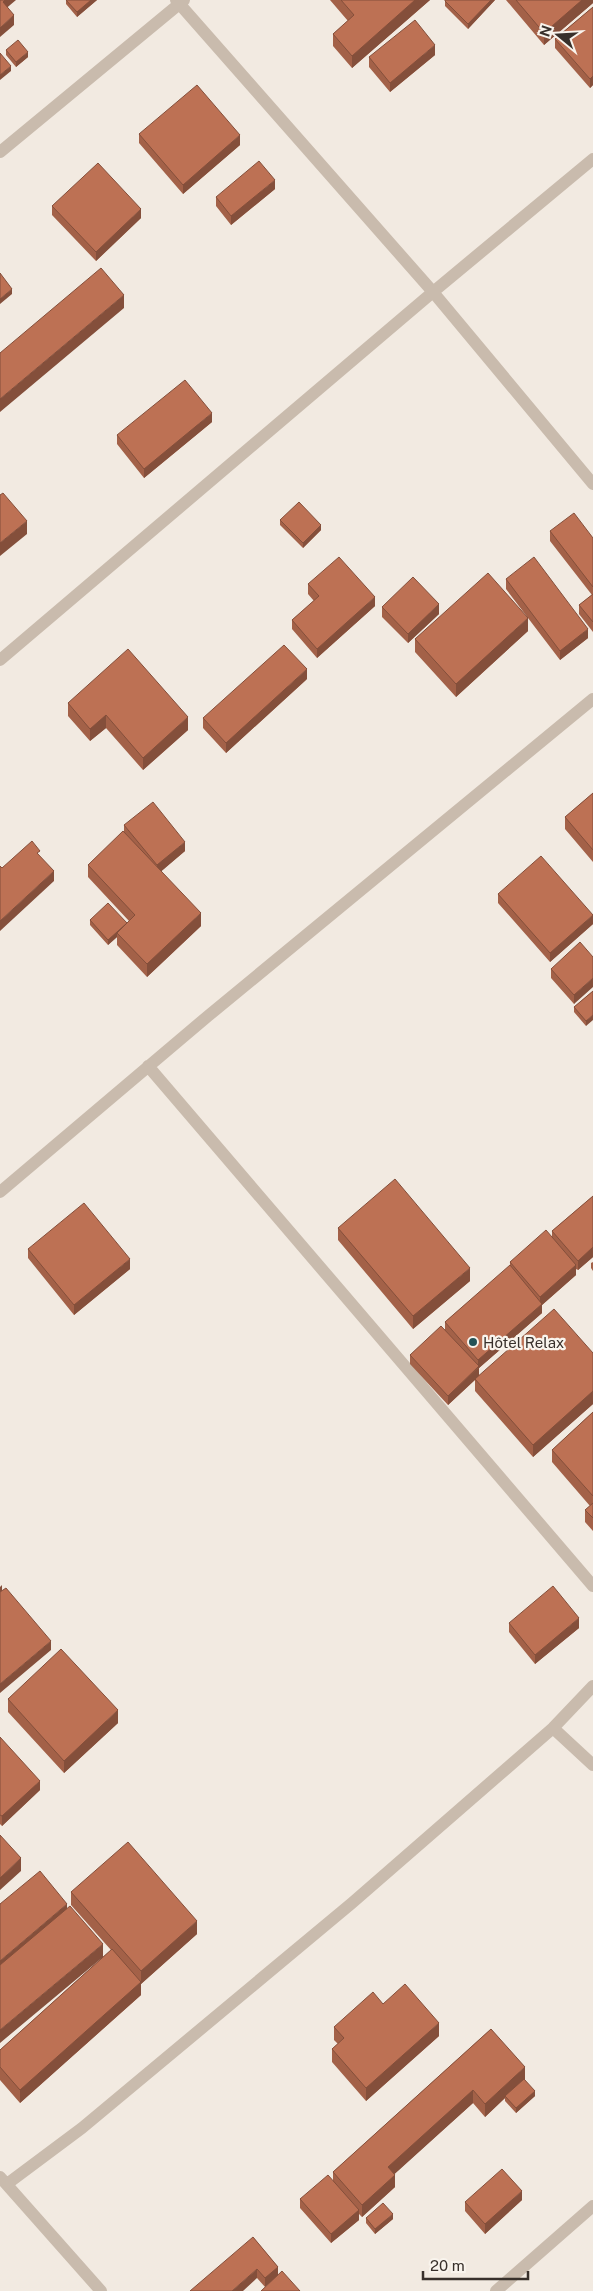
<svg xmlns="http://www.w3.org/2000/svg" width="593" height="2291" viewBox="0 0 593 2291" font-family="'Public Sans',sans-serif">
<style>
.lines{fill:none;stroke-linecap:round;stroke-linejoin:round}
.street{stroke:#c9bbad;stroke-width:12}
.wall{fill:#a36148}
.shaded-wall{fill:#844f3b}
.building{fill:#bd7154;stroke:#844f3b}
.poi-dot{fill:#245257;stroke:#f9f4ed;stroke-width:2}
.labels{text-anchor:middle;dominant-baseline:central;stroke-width:4.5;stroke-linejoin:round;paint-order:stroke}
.poi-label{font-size:15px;fill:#38302b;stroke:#f9f4ed;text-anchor:start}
</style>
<rect width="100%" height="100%" fill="#f2eae1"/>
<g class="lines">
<path class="street" d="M176,0L433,292L593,484
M0,152L184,0
M0,660L433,292L593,159
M148,1066L593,1586
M0,1192L208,1016L593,699
M553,1728L593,1765
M0,2177L101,2291
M7,2184L82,2128L352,1903L553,1728L593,1686
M496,2291L593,2206"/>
</g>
<path class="wall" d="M66,0H97L77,17L66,4Z
M330,0H430L352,68L333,46V34L348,21Z
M495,0L468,29L445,6V1Z
M506,0H593V3L544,45Z
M593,7V85L590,88L555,48V39Z
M6,50L28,57L16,67L6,55Z
M435,55L390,92L369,67V57Z
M139,134L240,145L183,194L139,143Z
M275,189L231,225L216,206V197Z
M52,206L141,218L96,261L52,215Z
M212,422L144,478L117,444V435Z
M280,520L321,530L303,548L280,525Z
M550,531L593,538V632L579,614V605L592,595L550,541Z
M506,579L588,638L560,660L506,589Z
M308,584L375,606L317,658L292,629V620L314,601L308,594Z
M382,607L439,614L408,643L382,617Z
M528,631L456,697L415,652V639Z
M307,679L226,753L203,728V718Z
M68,703L188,730L143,770L106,728L90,741L68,716Z
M593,793V862L565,829V817Z
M124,825L185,851L161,871L201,926L147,977L117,945V937L108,945L90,925V920L127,923L129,921L88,877V865L124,832Z
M498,894L593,924L550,962L498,903Z
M593,957L574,1004L551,978V969Z
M593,991L586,1026L574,1012V1007Z
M593,1196V1257L578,1270L576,1269V1275L542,1305V1313L479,1368V1375L593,1353V1404L533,1457L475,1391V1380L448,1405L410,1364V1355L445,1329V1322L510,1266V1262L552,1237V1231Z
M338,1228L470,1281L413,1329L338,1240Z
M28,1249L130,1269L74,1315L28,1258Z
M593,1262V1271L591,1268V1263Z
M593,1412V1531L585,1522V1510L590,1506L552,1462V1450Z
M509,1623L579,1628L535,1664L509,1632Z
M8,1699L118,1723L64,1773L8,1712Z
M0,1737L40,1790L2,1826L0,1824Z
M71,1892L197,1934L141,1984V1995L20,2103L0,2080V2050L111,1950L71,1905Z
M383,2004L439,2036L366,2101L332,2062V2049L338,2044L334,2040V2027Z
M491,2029L525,2080L535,2096L516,2113L505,2101V2098L485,2117L473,2103L394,2174L395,2187L362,2217L359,2214V2220L331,2243L300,2208V2199L333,2181V2172Z
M522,2200L485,2234L465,2211V2202Z
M366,2218L393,2219L375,2234L366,2223Z
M253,2237L278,2267L265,2287L257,2278Z"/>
<path class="shaded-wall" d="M5,0H16L3,11V2Z
M91,0H97L77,17V12Z
M415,0H430L352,68V56Z
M491,0H495L468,29V24Z
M582,0H593V3L544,45V33Z
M14,15V25L0,37V28Z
M435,45V55L390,92V83Z
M28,52V57L16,67V62Z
M11,66V71L0,80V75Z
M593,76V85L590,88V79Z
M240,135V145L183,194V185Z
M275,180V189L231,225V216Z
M141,209V218L96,261V252Z
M12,289V294L0,304V299Z
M124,295V308L0,412V399Z
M212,413V422L144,478V469Z
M27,521V534L0,556V543Z
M321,525V530L303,548V543Z
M375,597V606L317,658V649Z
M439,604V614L408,643V634Z
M528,618V631L456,697V684Z
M588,629V638L560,660V651Z
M307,669V679L226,753V743Z
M106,715V728L90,741V729Z
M188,717V730L143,770V758Z
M185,842V851L157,875V865Z
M54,871V881L0,931V921Z
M201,913V926L147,977V964Z
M593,915V924L550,962V953Z
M127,923L117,933V937L108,945V940Z
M593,978V987L574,1004V995Z
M593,1015V1020L586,1026V1021Z
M593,1247V1257L578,1270V1261Z
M130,1259V1269L74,1315V1305Z
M576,1265V1275L542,1305V1313L479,1368V1376L448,1405V1396L478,1368V1360L540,1306V1297Z
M470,1268V1281L413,1329V1316Z
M593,1391V1404L533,1457V1445Z
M2,1585V1595L0,1597V1587Z
M579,1618V1628L535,1664V1655Z
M51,1641V1650L0,1693V1684Z
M118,1710V1723L64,1773V1761Z
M40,1781V1790L2,1826V1816Z
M21,1858V1871L0,1890V1878Z
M67,1904V1917L0,1973V1961Z
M197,1921V1934L141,1984V1995L20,2103V2090L141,1982V1971Z
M103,1944V1957L0,2043V2030Z
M439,2023V2036L366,2101V2088Z
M525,2067V2080L505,2096V2098L485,2117V2104Z
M473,2090V2103L388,2180V2167Z
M535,2091V2096L516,2113V2108Z
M395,2175V2187L362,2217V2205Z
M522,2191V2200L485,2234V2224Z
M359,2210V2220L331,2243V2234Z
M393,2214V2219L375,2234V2229Z
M278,2267V2276L265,2287V2278Z
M257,2269V2278L243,2291H232Z"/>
<path class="building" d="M0,0H5L3,2L14,15L0,28Z
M66,0H91L77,12Z
M341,0H415L352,56L333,34L354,15Z
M445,0H491L468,24L445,1Z
M516,0H582L544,33Z
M593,7V76L590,79L555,39Z
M415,20L435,45L390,83L369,57Z
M18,40L28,52L16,62L6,50Z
M0,53L11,66L0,75Z
M197,85L240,135L183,185L139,134Z
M259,161L275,180L231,216L216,197Z
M98,163L141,209L96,252L52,206Z
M101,268L124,295L0,399V353Z
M0,273L12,289L0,299Z
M185,380L212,413L144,469L117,435Z
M3,493L27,521L0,543V495Z
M299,502L321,525L303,543L280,520Z
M574,513L593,538V587L550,531Z
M339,557L375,597L317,649L292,620L319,596L308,584Z
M534,557L588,629L560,651L506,579Z
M488,573L528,618L456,684L415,639Z
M413,577L439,604L408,634L382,607Z
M593,594V622L579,605Z
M284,645L307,669L226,743L203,718Z
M128,649L188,717L143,758L106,715L90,729L68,703Z
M593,793V850L565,817Z
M153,802L185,842L157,865L124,825Z
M123,831L201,913L147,964L117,933L135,915L88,865Z
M32,841L40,851L37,853L54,871L0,921V866L2,868Z
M541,856L593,915L550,953L498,894Z
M108,903L127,923L108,940L90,920Z
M580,942L593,957V978L574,995L551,969Z
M593,991V1015L586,1021L574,1007Z
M395,1179L470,1268L413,1316L338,1228Z
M593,1196V1247L578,1261L552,1231Z
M84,1203L130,1259L74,1305L28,1249Z
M546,1230L576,1265L540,1297L510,1262Z
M510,1265L542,1304L478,1360L445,1322Z
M554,1309L593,1353V1391L533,1445L475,1379Z
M441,1326L479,1366L448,1396L410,1355Z
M593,1412V1496L552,1450Z
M593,1503V1518L585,1510Z
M553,1586L579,1618L535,1655L509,1623Z
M6,1588L51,1641L0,1684V1592Z
M61,1649L118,1710L64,1761L8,1699Z
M0,1737L40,1781L2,1816L0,1815Z
M0,1835L21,1858L0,1878Z
M128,1842L197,1921L141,1971L71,1892Z
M40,1871L67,1904L0,1961V1904Z
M70,1906L103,1944L0,2030V1965Z
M112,1949L141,1982L20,2090L0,2067V2050Z
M405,1984L439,2023L366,2088L332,2049L344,2038L334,2027L373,1992L383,2004Z
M491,2029L525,2067L485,2104L473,2090L388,2167L395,2175L362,2205L333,2172Z
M524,2079L535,2091L516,2108L505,2096Z
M502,2169L522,2191L485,2224L465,2202Z
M328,2175L359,2210L331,2234L300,2199Z
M383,2203L393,2214L375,2229L366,2218Z
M253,2237L278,2267L265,2278L257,2269L232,2291H190Z
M282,2271L300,2291H261Z"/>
<circle class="poi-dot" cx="473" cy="1342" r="5"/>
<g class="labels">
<g class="poi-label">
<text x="483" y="1342">Hôtel Relax</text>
</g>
</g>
<g transform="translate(558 35) rotate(288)" stroke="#f9f4ed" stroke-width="4" paint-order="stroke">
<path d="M0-4L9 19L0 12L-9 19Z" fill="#38302b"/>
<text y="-8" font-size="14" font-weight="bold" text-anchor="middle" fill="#38302b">N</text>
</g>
<path d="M423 2271v8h105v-8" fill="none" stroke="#38302b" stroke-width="2.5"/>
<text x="430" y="2271" font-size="15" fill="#38302b" stroke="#f9f4ed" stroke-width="4" paint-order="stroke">20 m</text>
</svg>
